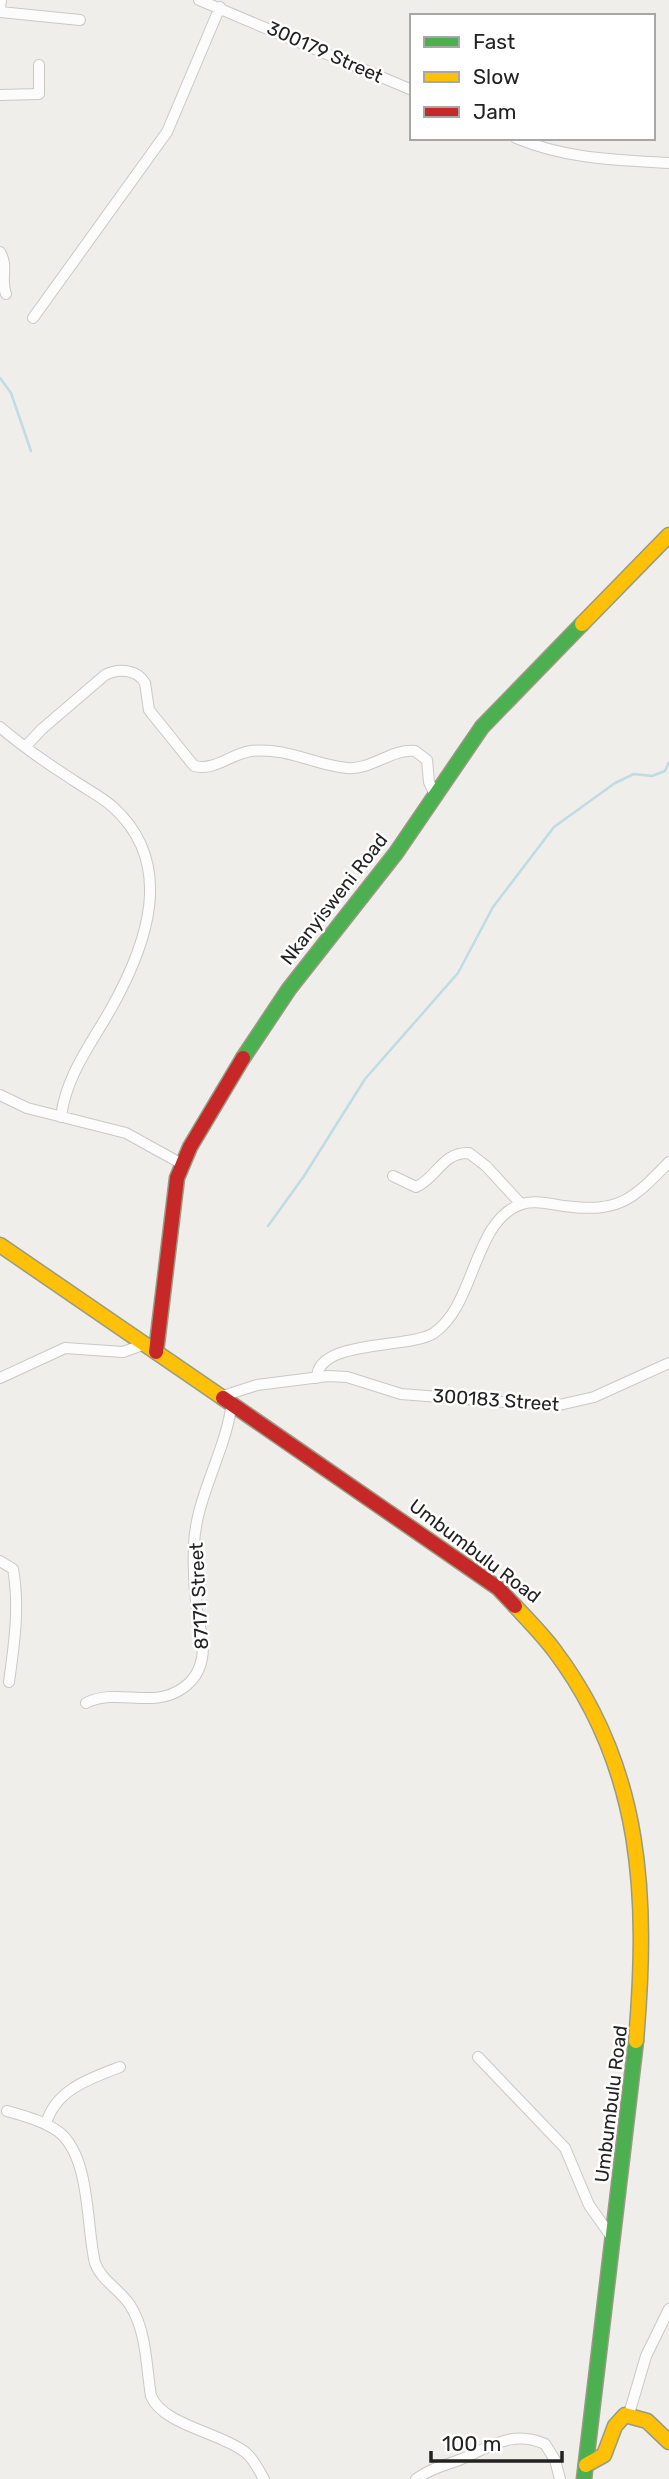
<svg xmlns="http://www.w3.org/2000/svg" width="669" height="2479" viewBox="0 0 669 2479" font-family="Rubik,sans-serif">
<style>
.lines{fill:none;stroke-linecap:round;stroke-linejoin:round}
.stream{stroke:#bfdbe3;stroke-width:2.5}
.street-casing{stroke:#c9c8c7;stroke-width:12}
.fast-casing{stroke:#999a82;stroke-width:17}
.slow-casing{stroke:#999a82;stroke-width:17}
.jam-casing{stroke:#999a82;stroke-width:17}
.street{stroke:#fdfcfc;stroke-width:10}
.fast{stroke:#4caf50;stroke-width:14}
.slow{stroke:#ffc107;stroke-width:14}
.jam{stroke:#c62828;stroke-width:14}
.labels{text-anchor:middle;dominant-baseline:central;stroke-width:5;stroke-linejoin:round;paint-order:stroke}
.street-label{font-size:19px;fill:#222;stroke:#fff}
</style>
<rect width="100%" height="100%" fill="#f0eeeb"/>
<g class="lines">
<path class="stream" d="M0,378L11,393L31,451
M268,1226L304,1176L365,1079L458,973L493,907L554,827L615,783L634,774L652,776L665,771L669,762"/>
<defs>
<path id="street" d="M199,0L412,90
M0,8L1,0
M0,12L80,20
M0,95L39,94V65
M516,138C566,159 616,160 669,163
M0,252C9,267 0,278 6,294
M33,318L167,132L220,7
M0,727C23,747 48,764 73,780C86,789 102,797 113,807C176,864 147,944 112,1007C92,1043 66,1075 61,1117
M25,747L42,729L105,675C118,668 137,669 145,683L149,710L194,766C216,771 230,754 251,751C288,747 314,765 347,768C372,770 390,749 415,751L427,760L429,782L435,795
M0,1095L27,1108L126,1133L182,1164
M393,1176L416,1187C437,1178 442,1152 469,1153L486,1166L521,1204
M0,1378L65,1348L123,1352L145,1344
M317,1378C317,1339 410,1349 434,1333C476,1304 473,1220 522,1204C535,1200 551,1204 564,1206C620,1213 632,1200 669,1162
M223,1396L257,1385L328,1376L347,1377L401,1394L555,1406L594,1397L669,1363
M0,1561L13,1569C20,1607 14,1645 9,1682
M86,1703C118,1687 152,1710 183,1688C193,1681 200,1670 202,1658C205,1642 199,1625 197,1610C194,1589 193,1567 194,1546C195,1498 226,1452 232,1402
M478,2057L565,2148L589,2205L613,2239
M7,2111C24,2116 44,2121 59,2132C91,2158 86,2226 95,2263C101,2280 120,2290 130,2305C147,2332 146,2366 151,2396C163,2425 219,2432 245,2452C254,2459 258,2469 264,2479
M46,2124C55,2090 89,2079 120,2067
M629,2414L646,2356L669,2309
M416,2479C436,2465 447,2466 466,2457C493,2445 515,2430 545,2444L555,2460L560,2479"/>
<path id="fast" d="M243,1058L289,989L396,853L482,727L582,624
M584,2479L636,2041"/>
<path id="slow" d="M582,624L669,535
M0,1245L223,1398
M515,1606C528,1620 542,1634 554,1650C644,1769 648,1899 636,2041
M586,2465L604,2455L615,2426L625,2415L647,2421L669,2442"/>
<path id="jam" d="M156,1352L177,1178L190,1147L243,1058
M223,1398L498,1588L515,1606"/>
</defs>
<use href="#street" class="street-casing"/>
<use href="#fast" class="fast-casing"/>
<use href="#slow" class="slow-casing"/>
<use href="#jam" class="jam-casing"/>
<use href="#street" class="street"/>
<use href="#fast" class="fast"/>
<use href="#slow" class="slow"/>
<use href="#jam" class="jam"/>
</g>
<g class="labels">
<g class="street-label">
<text transform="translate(325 52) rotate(24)">300179 Street</text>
<text transform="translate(334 899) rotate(-52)">Nkanyisweni Road</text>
<text transform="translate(496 1400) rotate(4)">300183 Street</text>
<text transform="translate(475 1551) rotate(37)">Umbumbulu Road</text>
<text transform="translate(199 1596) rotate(-93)">87171 Street</text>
<text transform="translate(611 2104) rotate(-83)">Umbumbulu Road</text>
</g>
</g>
<rect x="410" y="14" width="245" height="126" fill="#ffffff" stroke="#a7a7a7" stroke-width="2"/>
<rect x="424" y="37" width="35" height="10" fill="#4caf50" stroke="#a7a7a7" stroke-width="2"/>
<text x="473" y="49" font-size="21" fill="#222222">Fast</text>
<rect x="424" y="72" width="35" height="10" fill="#ffc107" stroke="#a7a7a7" stroke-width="2"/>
<text x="473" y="84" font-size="21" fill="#222222">Slow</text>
<rect x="424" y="107" width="35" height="10" fill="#c62828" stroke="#a7a7a7" stroke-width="2"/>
<text x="473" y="119" font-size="21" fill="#222222">Jam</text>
<path d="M431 2451v10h131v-10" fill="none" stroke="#222222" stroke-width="3.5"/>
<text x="442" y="2451" font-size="21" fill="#222222" stroke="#ffffff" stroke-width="5" paint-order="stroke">100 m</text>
</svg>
